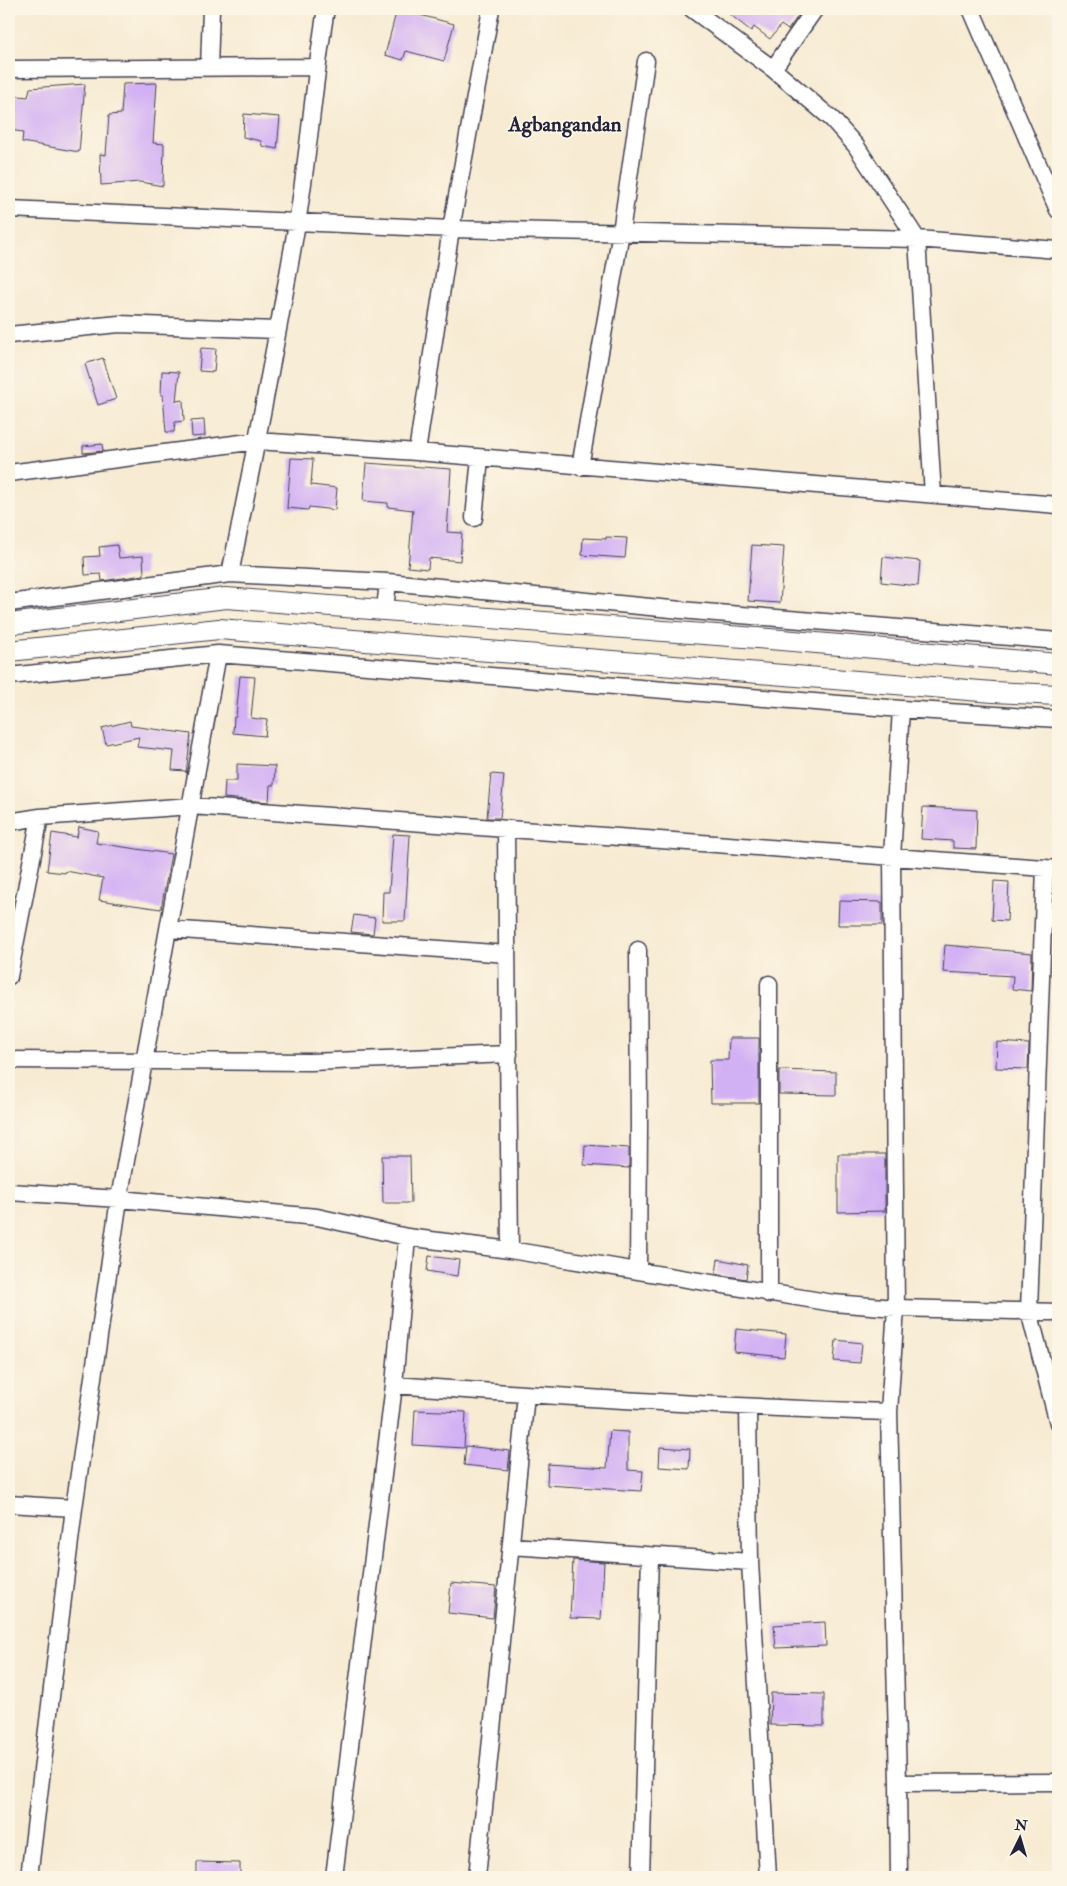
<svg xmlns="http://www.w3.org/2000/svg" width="1067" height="1886" viewBox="0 0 1067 1886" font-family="'IM FELL Double Pica',serif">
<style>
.building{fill:#d2b0f4}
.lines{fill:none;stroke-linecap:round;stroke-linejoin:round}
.minor-casing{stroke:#424052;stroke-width:19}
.tertiary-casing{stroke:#424052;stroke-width:22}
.minor{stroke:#fff;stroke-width:16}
.tertiary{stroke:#fff;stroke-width:20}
.labels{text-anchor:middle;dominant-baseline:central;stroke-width:4;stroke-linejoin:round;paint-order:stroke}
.district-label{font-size:21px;font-weight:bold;fill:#22223b;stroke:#fcf5e5}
</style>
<rect width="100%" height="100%" fill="#fcf5e5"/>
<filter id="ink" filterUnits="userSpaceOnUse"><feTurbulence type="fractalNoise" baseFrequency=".02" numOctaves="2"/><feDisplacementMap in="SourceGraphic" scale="10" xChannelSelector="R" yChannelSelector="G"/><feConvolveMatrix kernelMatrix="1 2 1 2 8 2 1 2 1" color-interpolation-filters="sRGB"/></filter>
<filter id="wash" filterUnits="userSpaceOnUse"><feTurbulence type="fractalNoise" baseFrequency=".0096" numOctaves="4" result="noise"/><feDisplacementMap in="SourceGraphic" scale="20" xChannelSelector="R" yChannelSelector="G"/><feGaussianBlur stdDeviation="1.12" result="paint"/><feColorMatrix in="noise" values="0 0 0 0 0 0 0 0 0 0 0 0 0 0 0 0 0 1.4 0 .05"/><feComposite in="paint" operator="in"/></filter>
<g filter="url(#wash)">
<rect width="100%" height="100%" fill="#f7ebd3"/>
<g id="blocks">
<path class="building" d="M397,9L454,24L444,61L406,51L403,60L385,55Z
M723,9H795L800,13L788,30L781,25L770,39L754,27L751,31Z
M157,83L153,143L164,144L163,186L140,182L101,185L100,154L106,155L109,115L121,114L123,84Z
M85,84L79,152L22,142L23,132L9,130V95L28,97L30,88Z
M244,114L280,117L277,149L262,146L261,141L243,137Z
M201,348L216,349L214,372L199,371Z
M103,358L116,399L98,405L85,364Z
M162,371L179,372L176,401L183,400L184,421L175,422L174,432H166L163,395H161Z
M204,420L205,436L192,437L191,421Z
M102,444L103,451L83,453V446Z
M291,458L313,459L311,485L337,488L335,510L309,507L308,510L287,508Z
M366,463L451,469L447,532L462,533L460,561L429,558L428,569L408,567L413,510L388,507V503L363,501Z
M606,537L627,538L625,558L582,555L583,538L606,539Z
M117,545L119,558L143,556L144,575L102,581L101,574L85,575L84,557L100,556L99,547Z
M752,545L784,547L780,603L748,601Z
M883,557L920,561L918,586L881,582Z
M240,676L255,677L251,718L267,720L265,736L233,733L234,717H236Z
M130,721L131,726L191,734L186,773V771L172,770L174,751L137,747L139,737L106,744L102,728Z
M237,764L275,766L274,785H270L269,802L224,798L225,781H237Z
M491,774L504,775L500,818H487Z
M923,807L977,810L976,849L953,848V841L921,839Z
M79,827L98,831L96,843L171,854L161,909L99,900L103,878L66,871L65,873L47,871L52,833L77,837Z
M393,834L410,835L405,921H382L383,892H389Z
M994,881L1009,882L1007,921L992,920Z
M839,901L882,902V925H838Z
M354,915L375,918L373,934L351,932Z
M945,945L1032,953L1031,991L1012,989L1013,976L943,972Z
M729,1038H759V1103H711L710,1060H728Z
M997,1042L1029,1044L1028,1069L996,1068Z
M779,1070L836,1072V1095L779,1094Z
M585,1145L629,1148V1168L584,1165Z
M838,1154H885V1211L838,1212Z
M382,1156H410L411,1203H383Z
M429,1256L459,1260L457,1276L427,1271Z
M718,1259L748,1265L746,1279L716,1274Z
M736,1329L786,1334L784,1357L734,1352Z
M836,1340L862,1343L860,1363L834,1361Z
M415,1410L466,1412L464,1448L413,1445Z
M610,1431L628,1432V1470L643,1471L641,1491L547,1485L548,1464L607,1468Z
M466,1446L510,1451L508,1470L464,1465Z
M660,1447L690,1449L689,1469L659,1467Z
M573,1560L604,1562L601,1619L570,1618Z
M451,1583L496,1587L493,1618L448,1613Z
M825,1622L826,1646L776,1648L774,1625Z
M771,1693L824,1694V1726L770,1725Z
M197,1862L240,1863V1877H197Z"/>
</g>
</g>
<g filter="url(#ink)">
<use href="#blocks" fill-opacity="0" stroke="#424052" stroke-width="1"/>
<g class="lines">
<defs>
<path id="minor" d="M692,9L773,69L832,119L856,146L917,239L933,495
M971,9L1058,210
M209,68L211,9
M9,69L316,67
M773,69L815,9
M9,209L451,229L917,239L1058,250
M9,335L119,324L277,330
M417,452L451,229L491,9
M580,467L621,232L646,61
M9,473L257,441L417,452L1058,505
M474,518L480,458
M230,574C254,457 277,340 297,223C309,152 314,80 326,9
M9,603L230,574L388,582L692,611L1058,641
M385,609L388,582
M9,676L218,654L901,709L1058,719
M9,822L40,817L191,806L1058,869
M506,829L510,1250
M1045,868L1029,1311L1058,1423
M169,929L507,954
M638,950L639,1125L638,1271
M9,976L40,817
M9,1060L310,1062L509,1054
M9,1192L119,1199L317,1217L407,1237L510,1250L833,1303L896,1308L1058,1312
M769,1294V984
M394,1385C559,1397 724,1407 889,1412
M748,1408L750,1562L768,1877
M9,1504L74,1508
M511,1546L750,1562
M898,1783L1058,1782
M29,1877L74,1508L119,1199L218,654
M334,1877L394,1385L407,1237
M477,1877L526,1395
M641,1877L650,1556
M899,1877L898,1783L889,1412L896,1308L892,857L901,709"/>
<path id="tertiary" d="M9,624L226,598L782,640L1058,664
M9,651L219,629L993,692L1058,695"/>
</defs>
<use href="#minor" class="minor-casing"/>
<use href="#tertiary" class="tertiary-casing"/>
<use href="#minor" class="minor"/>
<use href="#tertiary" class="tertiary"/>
</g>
</g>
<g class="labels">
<g class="district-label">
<text x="565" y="124">Agbangandan</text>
</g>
</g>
<rect width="1067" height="1886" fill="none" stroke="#fcf5e5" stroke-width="30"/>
<g transform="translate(1020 1838) rotate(5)" stroke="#fcf5e5" stroke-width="4" paint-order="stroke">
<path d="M0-4L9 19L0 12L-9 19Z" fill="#22223b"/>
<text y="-8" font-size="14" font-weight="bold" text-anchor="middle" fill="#22223b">N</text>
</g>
</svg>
